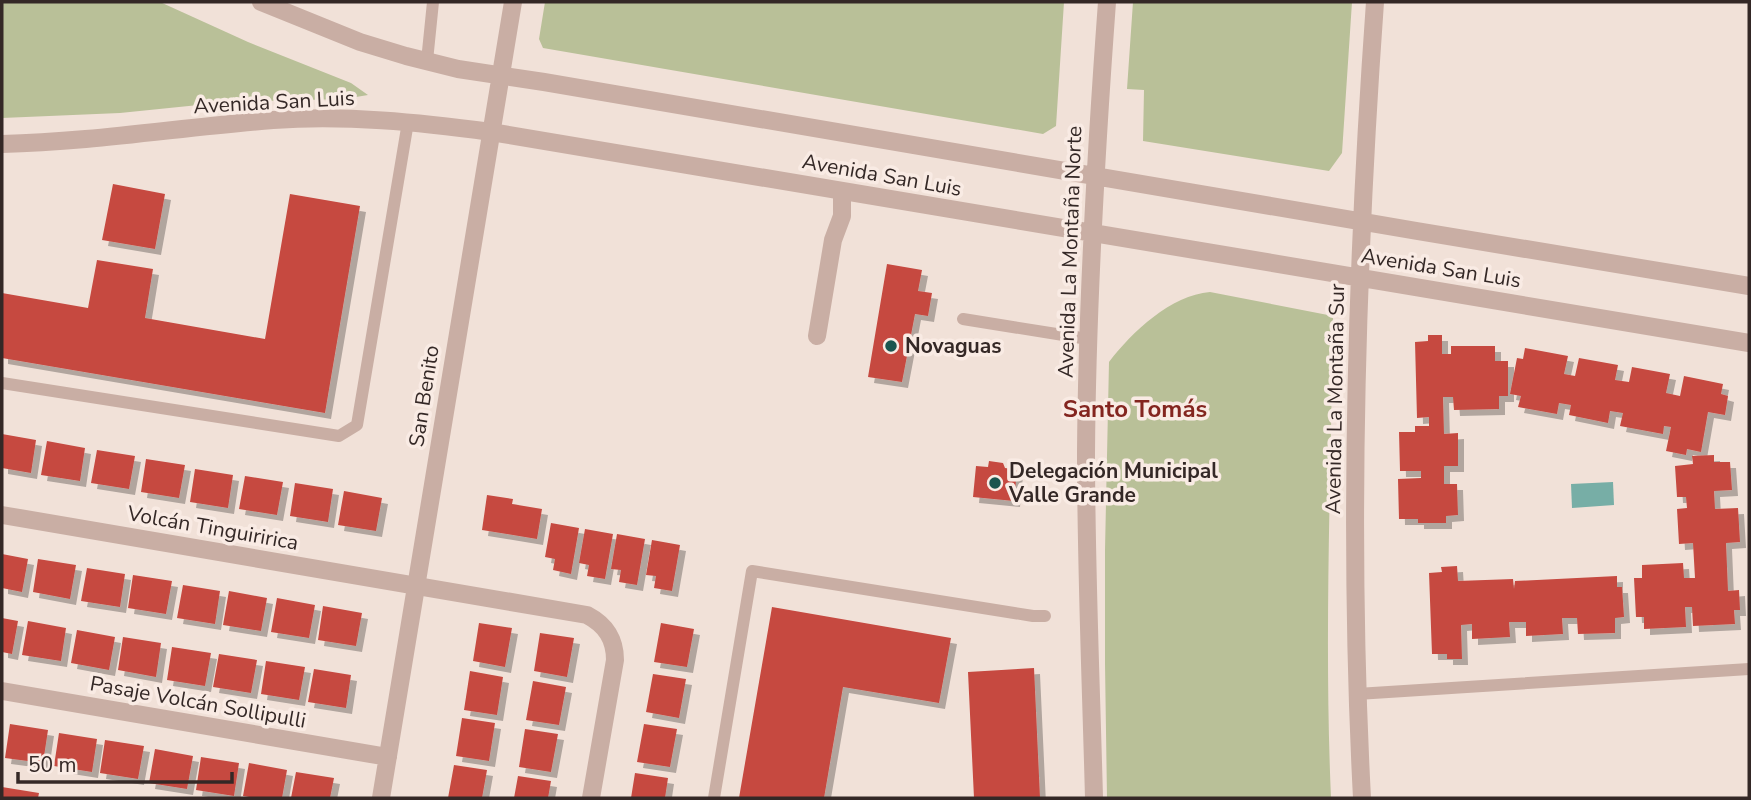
<svg xmlns="http://www.w3.org/2000/svg" width="1751" height="800" viewBox="0 0 1751 800" font-family="'Nunito Sans',sans-serif">
<style>
.green{fill:#b9c098}
.water{fill:#77aea6}
.building{fill:#c64940;filter:url(#shadow)}
.lines{fill:none;stroke-linecap:round;stroke-linejoin:round}
.service{stroke:#c9aea4;stroke-width:12}
.minor{stroke:#c9aea4;stroke-width:18}
.poi-dot{fill:#1b554f;stroke:#f9ebe4;stroke-width:2.5}
.labels{text-anchor:middle;dominant-baseline:central;stroke-width:7;stroke-linejoin:round;paint-order:stroke}
.street-label{font-size:21px;fill:#342826;stroke:#f9ebe4}
.poi-label{font-size:21px;font-weight:bold;fill:#342826;stroke:#f9ebe4;text-anchor:start}
.quarter-label{font-size:24px;font-weight:bold;fill:#83251f;stroke:#f9ebe4}
</style>
<defs>
<filter id="shadow"><feDropShadow dx="6" dy="6" stdDeviation="0" flood-color="#0004"/></filter>
</defs>
<rect width="100%" height="100%" fill="#f1e1d8"/>
<path class="green" d="M2,2H160L248,42L351,83L368,95L344,99L228,102L120,113L2,118Z
M545,2H1064L1056,126L1043,134L543,48L539,39Z
M1133,2H1352L1342,153L1329,171L1143,141L1144,90L1127,89Z
M1210,292L1333,316C1331,477 1324,637 1331,798H1107L1105,664V550L1109,362C1132,332 1171,295 1210,292Z"/>
<path class="water" d="M1613,482L1614,505L1572,508L1571,484Z"/>
<path class="building" d="M113,184L165,194L155,249L102,240Z
M290,194L360,206L325,413L2,358V293L88,308L97,260L153,269L145,318L265,339Z
M887,264L922,270L918,291L932,293L928,316L915,314L902,382L868,377Z
M1428,335H1442V354H1451V346H1495V361H1508V396H1499V409L1454,410L1453,397H1443L1444,434L1458,433V466H1444V484H1457L1458,515L1446,516V523H1418V519H1399L1398,479L1421,478V471H1400L1399,432H1415V426H1429V417L1417,418L1415,342L1428,341Z
M1525,348L1568,356L1564,374L1575,376L1579,358L1618,365L1615,380L1629,382L1632,367L1670,374L1666,393L1680,396L1684,376L1723,384L1721,394L1728,396L1725,415L1708,412L1701,452L1687,449L1686,455L1666,451L1671,427L1664,426L1663,434L1620,426L1623,413L1610,411L1608,423L1569,415L1571,405L1559,403L1557,414L1518,407L1521,396L1510,394L1517,358L1523,359Z
M2,434L36,440L31,473L2,468Z
M47,441L85,448L80,481L41,475Z
M97,450L135,456L129,489L91,483Z
M1714,455V462H1730L1732,490L1714,491L1715,509L1738,508L1740,542L1726,543L1728,591L1739,590L1740,610H1734L1735,624L1693,626L1692,607H1685L1686,627L1644,629V617H1636L1634,578H1642V565L1683,563L1684,578H1695L1693,543L1679,544L1677,509L1687,508L1686,497H1677L1675,466L1693,464L1692,456Z
M146,459L185,465L179,498L141,492Z
M989,461L1003,463L1005,468L1017,470L1014,501L973,497L976,466L988,467Z
M195,469L233,475L228,508L190,502Z
M245,476L283,482L277,515L239,509Z
M295,483L333,489L328,522L290,516Z
M344,491L382,498L376,531L338,525Z
M487,495L513,499L512,504L542,509L537,539L482,530Z
M551,523L579,528L571,574L553,570L555,559L545,557Z
M585,529L613,534L605,579L587,576L589,565L579,563Z
M617,534L645,539L637,585L619,582L621,570L611,569Z
M652,540L680,545L672,591L654,588L656,576L646,575Z
M2,554L28,559L22,592L2,588Z
M38,559L76,565L70,599L33,592Z
M1457,566L1458,581L1513,579L1514,589L1515,581L1617,576V587H1622L1624,617L1615,618V633L1578,634L1577,618H1562L1563,634L1526,636V622H1509L1510,637L1472,639V624L1461,625L1462,659H1447V654H1432L1429,573L1442,572L1441,567Z
M87,568L125,574L120,607L81,601Z
M133,575L172,581L166,614L128,608Z
M183,585L220,591L215,624L177,618Z
M229,591L267,598L261,631L223,625Z
M277,598L315,605L309,638L271,632Z
M323,606L362,613L356,646L318,640Z
M772,607L951,638L939,703L843,687L824,798H739Z
M2,618L18,621L12,654L2,652Z
M28,621L66,628L61,661L22,655Z
M479,623L512,628L505,667L473,661Z
M661,623L694,629L687,667L654,662Z
M77,630L115,637L109,670L71,663Z
M540,633L574,638L567,677L534,671Z
M123,637L161,643L156,677L118,670Z
M172,647L211,653L205,686L167,680Z
M219,654L257,660L251,693L213,687Z
M266,661L305,667L299,700L261,694Z
M1034,668L1040,798H974L968,672Z
M314,669L351,675L346,708L308,702Z
M470,671L503,677L497,715L464,710Z
M653,674L686,679L679,718L646,712Z
M533,681L566,687L559,725L526,720Z
M462,718L495,723L489,761L456,756Z
M10,724L48,730L43,763L5,758Z
M644,724L677,729L670,767L637,762Z
M525,729L558,734L551,772L519,767Z
M59,733L97,739L92,772L54,766Z
M105,740L144,746L138,779L100,773Z
M155,749L193,756L187,789L149,783Z
M201,757L239,763L234,796L196,790Z
M249,763L287,770L282,798H255L243,796Z
M454,765L487,770L482,798H448Z
M296,772L334,778L330,798H291Z
M635,773L668,778L665,798H631Z
M518,776L551,781L548,798H514Z
M2,787L39,793L38,798H2Z"/>
<g class="lines">
<path class="service" d="M427,61L433,2
M963,319L1088,339
M2,383L339,436L357,425L408,122
M1357,694L1749,669
M714,798L752,571L1033,616H1045"/>
<path class="minor" d="M261,2L360,42L406,56L458,69L544,82L1417,231L1749,286
M2,144C93,142 182,127 273,120C346,115 418,122 491,132L1749,343
M817,336L833,240L842,216V191
M2,515L587,615C606,625 615,639 615,660L591,798
M2,691L388,757
M381,798L513,2
M1094,798C1091,683 1086,568 1086,453C1087,302 1096,152 1107,2
M1362,798C1348,533 1356,267 1375,2"/>
</g>
<g class="poi-dot">
<circle cx="891" cy="346" r="7"/>
<circle cx="995" cy="483" r="7"/>
</g>
<g class="labels">
<g class="street-label">
<text transform="translate(274 102) rotate(-3)">Avenida San Luis</text>
<text transform="translate(882 175) rotate(10)">Avenida San Luis</text>
<text transform="translate(1070 252) rotate(-88)">Avenida La Montaña Norte</text>
<text transform="translate(1441 268) rotate(9)">Avenida San Luis</text>
<text transform="translate(424 396) rotate(-81)">San Benito</text>
<text transform="translate(1335 399) rotate(-89)">Avenida La Montaña Sur</text>
<text transform="translate(213 528) rotate(10)">Volcán Tinguiririca</text>
<text transform="translate(198 702) rotate(10)">Pasaje Volcán Sollipulli</text>
</g>
<g class="poi-label">
<text x="905" y="346">Novaguas</text>
<text x="1009" y="471">Delegación Municipal<tspan x="1009" dy="24">Valle Grande</tspan></text>
</g>
<g class="quarter-label">
<text x="1135" y="409">Santo Tomás</text>
</g>
</g>
<rect width="1751" height="800" fill="none" stroke="#342826" stroke-width="7"/>
<path d="M18 772v10h214v-10" fill="none" stroke="#342826" stroke-width="3.5"/>
<text x="28" y="772" font-size="21" fill="#342826" stroke="#f9ebe4" stroke-width="5" paint-order="stroke">50 m</text>
</svg>
